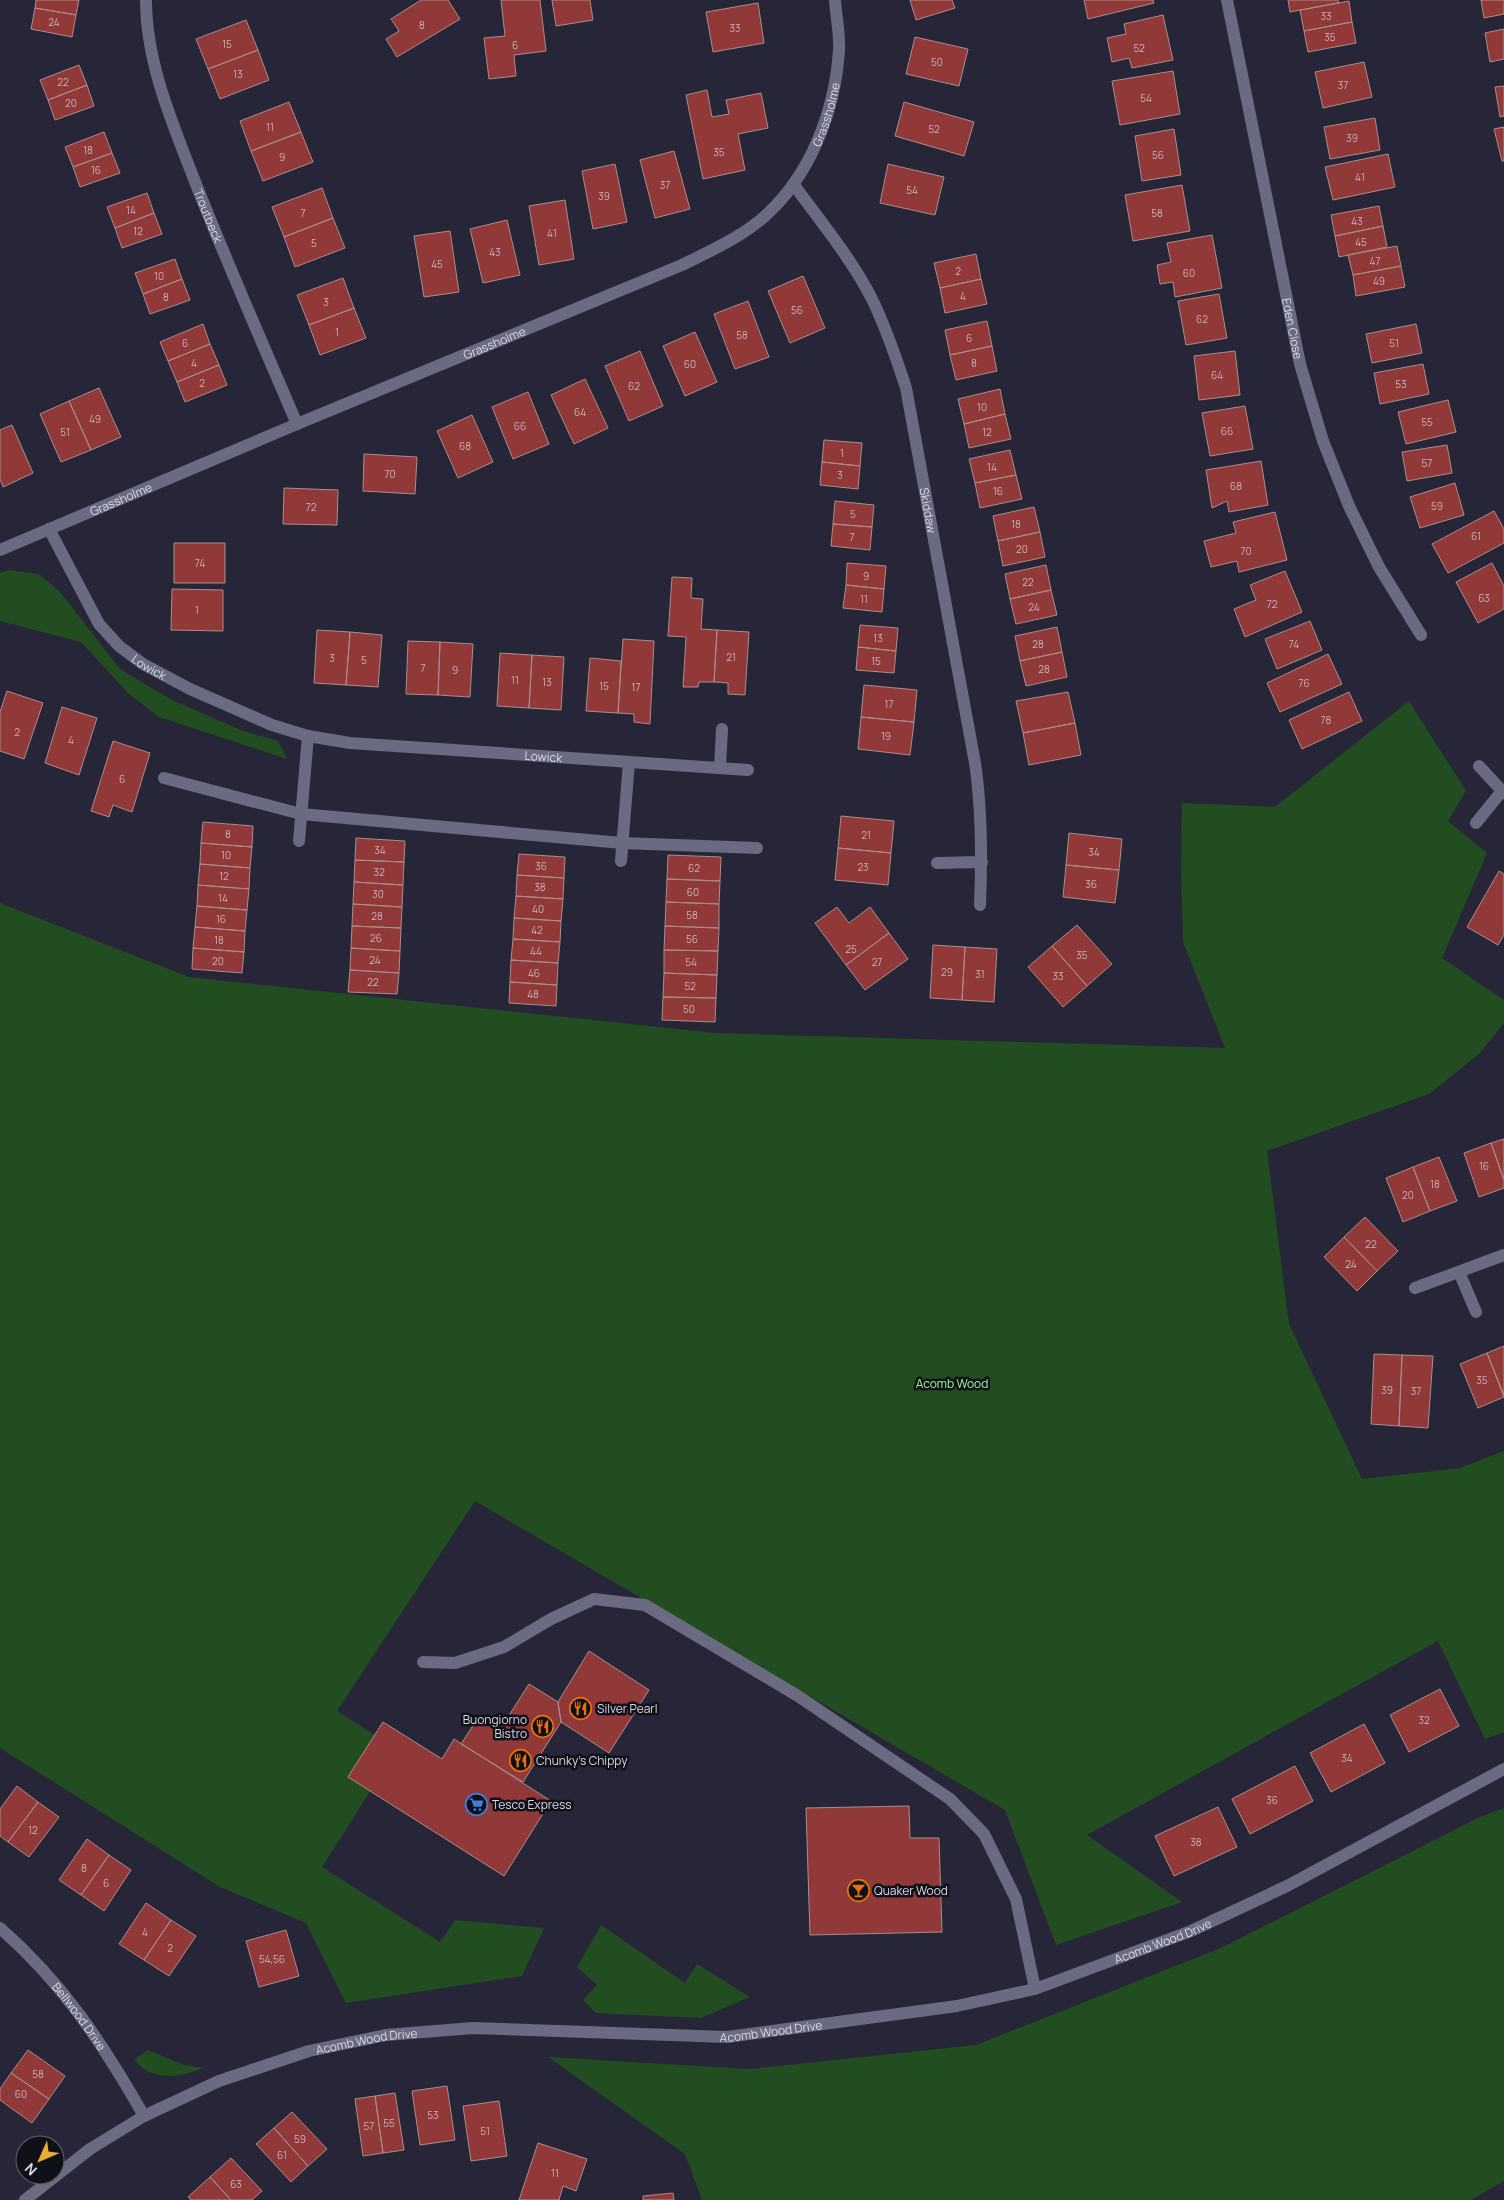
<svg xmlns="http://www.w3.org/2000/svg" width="1504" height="2200" viewBox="0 0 1504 2200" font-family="Manrope,sans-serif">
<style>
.green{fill:#224d20}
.building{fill:#913839;stroke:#aa8e8c}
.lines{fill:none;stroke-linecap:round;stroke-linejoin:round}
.service{stroke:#6a6a80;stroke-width:12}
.minor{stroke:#6a6a80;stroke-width:12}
.labels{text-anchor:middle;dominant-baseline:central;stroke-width:5;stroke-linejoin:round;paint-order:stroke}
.number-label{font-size:10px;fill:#c8b2bc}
.street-label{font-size:12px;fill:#dadae7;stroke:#101018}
.park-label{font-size:12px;fill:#a1f89a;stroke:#101018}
.poi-label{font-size:12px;fill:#dadae7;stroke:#101018;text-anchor:start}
</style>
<rect width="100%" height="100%" fill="#272639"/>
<path class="green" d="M8,570L39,574L60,592L120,669L172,700L243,731L278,741L287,759L159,717L129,694L81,642L0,621V573Z
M1409,701L1466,791L1448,821L1487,853L1442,958L1504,1000V1023L1480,1053L1429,1094L1267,1151L1289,1324L1362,1479L1460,1468L1504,1451V1732L1485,1739L1438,1641L1087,1835L1182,1902L1056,1945L1005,1810L475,1501L337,1711L375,1735L371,1790L322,1867L440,1942L455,1920L544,1928L522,1976L346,2003L306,1923L220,1887L0,1748V903L189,977L715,1033L1225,1048L1183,942L1181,869L1182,803L1275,807Z
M1504,1808V2181L1471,2200H702L685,2154L548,2057L749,2069L976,2045L1221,1948L1478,1818Z
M601,1925L685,1983L697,1964L750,1997L701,2018L596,2013L583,2000L597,1985L577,1967Z
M148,2050L184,2065L203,2068C179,2078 153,2082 134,2060Z"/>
<path class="building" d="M36,0H79L76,15L35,8Z
M421,0H448L460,19L397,57L386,39L399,31L391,19Z
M501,0H540L546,51L514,55L516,76L489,79L484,38L505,36Z
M552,0H590L593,20L556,26Z
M910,0H952L955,8L916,20Z
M1084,0H1153L1154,3L1088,19Z
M1288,0H1338L1339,3L1290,12Z
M1481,0H1504V14L1484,18Z
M1349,1L1352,22L1304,31L1300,10Z
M758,3L764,43L713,52L706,12Z
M35,8L76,15L72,37L31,29Z
M1163,15L1173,60L1132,68L1129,58L1112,62L1107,38L1126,34L1124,24Z
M246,20L258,50L208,69L196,39Z
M1352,22L1356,43L1308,52L1304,31Z
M1504,29V59L1490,62L1485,33Z
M915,37L968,49L959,86L906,74Z
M258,50L269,80L220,99L208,69Z
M1364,62L1372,97L1323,108L1315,72Z
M79,65L87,85L48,100L40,80Z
M1173,71L1180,114L1120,125L1112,81Z
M87,85L94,106L55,120L48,100Z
M1504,86V116L1500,117L1495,87Z
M707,90L712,117L729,114L726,100L761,93L768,128L738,134L745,170L703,179L686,95Z
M289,102L301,132L251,151L240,121Z
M904,102L974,122L964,156L895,136Z
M1375,118L1380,150L1330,159L1324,127Z
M1504,127V161H1502L1494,129Z
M1174,129L1181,175L1142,181L1135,136Z
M104,132L112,153L73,167L65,147Z
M301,132L313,162L263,181L251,151Z
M674,151L690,209L655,218L640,160Z
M112,153L120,173L80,187L73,167Z
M1388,154L1395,187L1333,200L1325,167Z
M615,164L627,222L593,229L582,171Z
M888,164L944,177L935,215L880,203Z
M1182,185L1190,231L1133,241L1125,195Z
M322,188L333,218L284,237L272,207Z
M147,193L154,213L115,228L107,207Z
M565,200L574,259L539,265L529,206Z
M1379,206L1383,226L1335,236L1331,215Z
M154,213L162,234L122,248L115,228Z
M333,218L345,248L295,267L284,237Z
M507,220L520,275L483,283L470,229Z
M1383,226L1387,247L1339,257L1335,236Z
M450,231L459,292L424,297L414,236Z
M1212,235L1222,288L1175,297L1173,282L1160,284L1157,265L1171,262L1167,243Z
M1397,246L1401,266L1353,275L1348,255Z
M976,254L981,279L940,288L934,263Z
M175,259L182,279L143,294L135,273Z
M1401,266L1405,287L1356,296L1353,275Z
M803,276L825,328L790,343L768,291Z
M343,278L354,308L309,325L297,295Z
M182,279L190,300L150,314L143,294Z
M981,279L987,304L945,313L940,288Z
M1219,294L1227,338L1186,345L1178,301Z
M748,301L769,357L735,369L714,314Z
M354,308L366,338L320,355L309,325Z
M987,321L992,346L950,355L945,330Z
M203,324L210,344L168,361L160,342Z
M1416,324L1422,353L1372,363L1366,334Z
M695,332L717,382L685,396L663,346Z
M210,344L219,365L177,382L168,361Z
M992,346L997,371L956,380L950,355Z
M640,351L663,406L629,421L605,366Z
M1235,351L1240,395L1199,400L1194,356Z
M1423,364L1429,394L1380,404L1374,373Z
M219,365L227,385L185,402L177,382Z
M585,379L608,428L574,444L551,395Z
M99,388L121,437L91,450L69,401Z
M1000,389L1005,414L964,424L958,399Z
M528,392L549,444L513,459L492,407Z
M1448,400L1456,432L1406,444L1398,412Z
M69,401L91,450L61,462L40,414Z
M1245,406L1253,449L1210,456L1202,413Z
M1005,414L1011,439L969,448L964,424Z
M472,415L493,462L458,478L437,431Z
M12,425L33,473L3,487L0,479V430Z
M824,440L862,443L860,466L822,462Z
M1447,445L1452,473L1407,481L1402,452Z
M1010,450L1016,475L975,483L969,459Z
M364,454L417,457L415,494L363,491Z
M1261,461L1268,505L1229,512L1227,501L1212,508L1206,470Z
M822,462L860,466L858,489L820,485Z
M1016,475L1022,499L980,508L975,483Z
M1455,483L1464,515L1420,528L1410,497Z
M284,488L338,490L337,525L283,524Z
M835,501L874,505L872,527L833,524Z
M1034,507L1040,532L998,541L993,516Z
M1494,511L1504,529V543L1448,573L1432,544Z
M1275,512L1287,560L1239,572L1237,561L1211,567L1204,541L1236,533L1233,522Z
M833,524L872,527L870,550L831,546Z
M1040,532L1045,557L1003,566L998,541Z
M174,543H225V583H174Z
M847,563L886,566L884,589L846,585Z
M1492,563L1504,586V609L1478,623L1456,582Z
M1046,565L1051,590L1010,599L1005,574Z
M1285,571L1302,612L1245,637L1234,609L1256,600L1250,585Z
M672,577L692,578L691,598L703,599L701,629L717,630L714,682H699L698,687H683L686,637L668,636Z
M846,585L884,589L882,612L843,608Z
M172,589L223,590V631L171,630Z
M1051,590L1057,615L1016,624L1010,599Z
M1310,621L1322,650L1277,669L1265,639Z
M860,625L898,628L896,651L858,647Z
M1057,627L1062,652L1020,661L1015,636Z
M317,630L350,632L346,685L314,683Z
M717,630L749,632L745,695L728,694V683L714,682Z
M350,632L382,635L378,687L346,685Z
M623,639L654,641L650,724L634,722V714L618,713Z
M408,641L440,642L438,695L406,694Z
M440,642L473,644L470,697L438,695Z
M858,647L896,651L894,673L856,670Z
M1062,652L1067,677L1026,686L1020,661Z
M500,653L532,655L529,708L497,706Z
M1328,654L1342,684L1280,712L1267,683Z
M532,655L564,657L561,710L529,708Z
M590,658L621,661L618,713L586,711Z
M864,685L917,690L914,722L861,717Z
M7,691L43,703L24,759L0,751V712Z
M1068,692L1075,723L1023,733L1016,701Z
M1349,692L1362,721L1302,749L1289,720Z
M62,707L97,718L79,775L45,763Z
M861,717L914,722L910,755L858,749Z
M1075,723L1081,755L1029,765L1023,733Z
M113,741L150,753L132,812L113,805L109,817L91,811Z
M841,816L894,821L891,853L838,848Z
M203,822L253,826L252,847L201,843Z
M1069,833L1122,839L1119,870L1066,865Z
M356,838L405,841L404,862L355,860Z
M201,843L252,847L250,868L200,864Z
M838,848L891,853L888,885L835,880Z
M519,854L565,857L564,878L517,875Z
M668,855L721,857L720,881L667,879Z
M355,860L404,862L403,885L354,882Z
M200,864L250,868L249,889L198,885Z
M1066,865L1119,870L1115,903L1063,897Z
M1499,871L1504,874V935L1498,945L1467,927Z
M517,875L564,878L563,899L516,896Z
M667,879L720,881L719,904L666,902Z
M354,882L403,885L402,907L353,904Z
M198,885L249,889L247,910L197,906Z
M516,896L563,899L561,921L514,918Z
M666,902L719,904V928L665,926Z
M353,904L402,907L401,928L352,926Z
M197,906L247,910L245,931L195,927Z
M837,907L849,923L870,907L889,933L846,965L815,923Z
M514,918L561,921L560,942L513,939Z
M1077,925L1112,964L1087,986L1052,946Z
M352,926L401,928L400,951L351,948Z
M665,926L719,928L718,951L664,950Z
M195,927L245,931L244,952L193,948Z
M889,933L908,959L865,990L846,965Z
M513,939L560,942L558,963L511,960Z
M933,945L965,947L962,1000L930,998Z
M1052,946L1087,986L1063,1007L1028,967Z
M965,947L997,949L994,1002L962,1000Z
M193,948L244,952L242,973L192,969Z
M351,948L400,951L399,973L350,970Z
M664,950L718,951L717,975L664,973Z
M511,960L558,963L557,985L510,982Z
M350,970L399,973L397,994L348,992Z
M664,973L717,975L716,998L663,997Z
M510,982L557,985L556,1006L509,1003Z
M663,997L716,998L715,1022L662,1020Z
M1504,1139V1180L1491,1143Z
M1491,1143L1504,1180V1188L1479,1197L1464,1153Z
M1439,1157L1457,1201L1430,1211L1413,1167Z
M1413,1167L1430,1211L1403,1222L1386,1178Z
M1365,1217L1398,1251L1377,1271L1344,1237Z
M1344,1237L1377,1271L1357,1291L1324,1257Z
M1504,1346V1395L1487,1353Z
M1487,1353L1504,1397L1478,1408L1460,1364Z
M1374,1354L1402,1355L1399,1426L1371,1424Z
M1402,1355L1433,1356L1428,1428L1399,1426Z
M589,1651L649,1690L609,1753L561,1722L558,1702Z
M529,1684L558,1702L561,1722L523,1782L461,1744L480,1715L501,1728Z
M1440,1689L1459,1726L1409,1752L1390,1715Z
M383,1722L442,1759L454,1739L551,1801L504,1876L348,1777Z
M1364,1724L1385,1763L1331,1792L1310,1753Z
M1295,1766L1313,1801L1250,1834L1232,1799Z
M17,1786L38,1802L8,1842L0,1836V1809Z
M38,1802L59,1817L29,1857L8,1842Z
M909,1806L910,1838H939L942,1932L810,1935L806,1808Z
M1218,1807L1237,1847L1174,1876L1155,1836Z
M87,1839L109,1855L81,1895L59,1880Z
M109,1855L131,1870L104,1911L81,1895Z
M146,1903L171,1920L144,1960L119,1944Z
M171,1920L196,1936L169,1976L144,1960Z
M286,1930L299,1976L259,1987L246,1941Z
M28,2050L65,2076L49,2099L11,2073Z
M11,2073L49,2099L32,2123L0,2100V2089Z
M447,2086L455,2140L420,2145L412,2091Z
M395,2093L404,2150L383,2153L375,2096Z
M375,2096L383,2153L363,2156L355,2099Z
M499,2101L507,2156L471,2161L463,2106Z
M292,2112L327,2149L308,2166L274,2128Z
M274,2128L308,2166L291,2182L256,2144Z
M538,2143L587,2159L576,2191L563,2186L559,2200H519Z
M231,2158L262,2191L252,2200H231L210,2177Z
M210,2177L231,2200H191L188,2197Z
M673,2193L674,2200H643V2196Z"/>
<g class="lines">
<path class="service" d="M164,778L301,814L622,843L757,848
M423,1662L455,1663L504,1647L551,1619L594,1599L645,1605L798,1696L950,1799L984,1834L1016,1899L1035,1989"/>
<g class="minor">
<path id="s1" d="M146,0C146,62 172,122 194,179C226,261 262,342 297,424"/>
<path id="s2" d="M1227,0L1300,364L1323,441L1349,506L1379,567L1421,635"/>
<path id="s3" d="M794,185C821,222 851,258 872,299C886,328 896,357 906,388L975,763C982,810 982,857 980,905"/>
<path id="s4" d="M49,529L99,624L119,646L143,664L190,689L272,725L308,736L350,743L748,770"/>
<path id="s5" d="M0,550L297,424L682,265C710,251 740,238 764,217C811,175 835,111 839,50C840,34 836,16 835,0"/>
<path d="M1479,766L1504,793"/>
<path d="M720,768L722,729"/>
<path d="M1476,823L1502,791"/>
<path d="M299,841L308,736"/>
<path d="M621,861L629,762"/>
<path d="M937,863L982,862"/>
<path d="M1459,1272L1476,1312"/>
<path d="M1415,1288L1504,1255"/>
<path id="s6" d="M0,1928C63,1983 103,2044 144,2116"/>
<path id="s7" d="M25,2200L90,2149L144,2116L219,2081L309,2051L386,2035L473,2028L727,2037L957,2006L1035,1989L1191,1931L1287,1886L1504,1769"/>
</g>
</g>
<defs>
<symbol id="restaurant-ring" viewBox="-11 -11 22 22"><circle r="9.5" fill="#101018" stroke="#e8710a" stroke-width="1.5"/><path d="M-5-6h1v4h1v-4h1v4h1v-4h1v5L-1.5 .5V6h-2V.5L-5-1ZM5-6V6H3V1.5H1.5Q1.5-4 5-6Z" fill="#e8710a"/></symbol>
<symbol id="supermarket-ring" viewBox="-11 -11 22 22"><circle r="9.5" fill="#101018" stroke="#3f7fe0" stroke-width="1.5"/><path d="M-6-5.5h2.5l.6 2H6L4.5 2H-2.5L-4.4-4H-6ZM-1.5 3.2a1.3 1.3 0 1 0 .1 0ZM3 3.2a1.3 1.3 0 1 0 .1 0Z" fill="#3f7fe0"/></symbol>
<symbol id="bar-ring" viewBox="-11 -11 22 22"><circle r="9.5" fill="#101018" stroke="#e8710a" stroke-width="1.5"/><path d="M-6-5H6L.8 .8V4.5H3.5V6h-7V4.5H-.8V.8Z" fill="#e8710a"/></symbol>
</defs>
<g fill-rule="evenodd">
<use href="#restaurant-ring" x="568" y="1696" width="25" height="25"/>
<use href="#restaurant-ring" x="530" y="1714" width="25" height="25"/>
<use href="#restaurant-ring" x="508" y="1748" width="25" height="25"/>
<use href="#supermarket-ring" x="464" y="1792" width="25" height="25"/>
<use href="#bar-ring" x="846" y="1878" width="25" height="25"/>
</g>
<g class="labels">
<g class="number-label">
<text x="1326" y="16">33</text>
<text x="54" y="22">24</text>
<text x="422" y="25">8</text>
<text x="735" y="28">33</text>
<text x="1330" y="37">35</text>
<text x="227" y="44">15</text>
<text x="515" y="45">6</text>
<text x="1139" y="48">52</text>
<text x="937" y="62">50</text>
<text x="238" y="74">13</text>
<text x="63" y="82">22</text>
<text x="1343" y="85">37</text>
<text x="1146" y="98">54</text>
<text x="71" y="103">20</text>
<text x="270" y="127">11</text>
<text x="934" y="129">52</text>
<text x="1352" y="138">39</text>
<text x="88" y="150">18</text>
<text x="719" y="152">35</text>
<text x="1158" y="155">56</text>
<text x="282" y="157">9</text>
<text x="96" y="170">16</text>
<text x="1360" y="177">41</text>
<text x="665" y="185">37</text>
<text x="912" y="190">54</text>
<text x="604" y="196">39</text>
<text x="131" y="210">14</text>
<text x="303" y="213">7</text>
<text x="1157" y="213">58</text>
<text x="1357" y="221">43</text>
<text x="138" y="231">12</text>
<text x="552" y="233">41</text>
<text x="1361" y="242">45</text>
<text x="314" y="243">5</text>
<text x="495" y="252">43</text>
<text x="1375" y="261">47</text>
<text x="437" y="264">45</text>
<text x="958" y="271">2</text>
<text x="1189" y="273">60</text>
<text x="159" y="276">10</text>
<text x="1379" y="281">49</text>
<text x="963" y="296">4</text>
<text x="166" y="297">8</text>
<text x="326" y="302">3</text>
<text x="797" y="310">56</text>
<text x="1202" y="319">62</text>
<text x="337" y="332">1</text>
<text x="742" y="335">58</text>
<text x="969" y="338">6</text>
<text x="185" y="343">6</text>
<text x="1394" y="343">51</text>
<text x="194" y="363">4</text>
<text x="974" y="363">8</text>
<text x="690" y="364">60</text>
<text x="1217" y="375">64</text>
<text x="202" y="383">2</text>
<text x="1401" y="384">53</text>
<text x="634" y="386">62</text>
<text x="982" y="407">10</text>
<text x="580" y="412">64</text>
<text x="95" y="419">49</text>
<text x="1427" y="422">55</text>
<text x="520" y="426">66</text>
<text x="1227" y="431">66</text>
<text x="65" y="432">51</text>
<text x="987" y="432">12</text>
<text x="465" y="446">68</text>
<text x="842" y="453">1</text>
<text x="1427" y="463">57</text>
<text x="992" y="467">14</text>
<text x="390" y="474">70</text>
<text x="840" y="475">3</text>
<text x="1236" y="486">68</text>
<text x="998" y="491">16</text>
<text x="1437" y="506">59</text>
<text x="311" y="507">72</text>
<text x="853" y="514">5</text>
<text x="1016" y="524">18</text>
<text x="1476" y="536">61</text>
<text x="852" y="537">7</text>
<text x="1022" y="549">20</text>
<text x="1246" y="551">70</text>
<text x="200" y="563">74</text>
<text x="866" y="576">9</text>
<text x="1028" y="582">22</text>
<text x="1484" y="598">63</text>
<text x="864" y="599">11</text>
<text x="1272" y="604">72</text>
<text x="1034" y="607">24</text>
<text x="197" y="610">1</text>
<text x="878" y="638">13</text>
<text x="1038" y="644">28</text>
<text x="1294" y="644">74</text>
<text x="731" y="657">21</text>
<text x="332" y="658">3</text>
<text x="364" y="660">5</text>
<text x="876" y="661">15</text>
<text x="423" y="668">7</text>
<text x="1044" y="669">28</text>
<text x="455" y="670">9</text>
<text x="515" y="680">11</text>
<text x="547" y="682">13</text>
<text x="1304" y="683">76</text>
<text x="604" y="686">15</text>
<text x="636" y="687">17</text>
<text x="889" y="704">17</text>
<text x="1326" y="720">78</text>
<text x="17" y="732">2</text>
<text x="886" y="736">19</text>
<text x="71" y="740">4</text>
<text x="122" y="779">6</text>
<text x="228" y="834">8</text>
<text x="866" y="835">21</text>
<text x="380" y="850">34</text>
<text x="1094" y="852">34</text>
<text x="226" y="855">10</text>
<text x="541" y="866">36</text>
<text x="863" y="867">23</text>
<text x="694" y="868">62</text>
<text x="379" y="872">32</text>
<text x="224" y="876">12</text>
<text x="1091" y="884">36</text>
<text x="540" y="887">38</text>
<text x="693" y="892">60</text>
<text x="378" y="894">30</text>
<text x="223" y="898">14</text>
<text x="538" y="909">40</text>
<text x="692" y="915">58</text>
<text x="377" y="916">28</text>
<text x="221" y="919">16</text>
<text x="537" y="930">42</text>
<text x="376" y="938">26</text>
<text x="692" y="939">56</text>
<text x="219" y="940">18</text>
<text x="851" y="949">25</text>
<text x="536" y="951">44</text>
<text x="1082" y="955">35</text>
<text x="375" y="960">24</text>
<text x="218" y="961">20</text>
<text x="691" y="962">54</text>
<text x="877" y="962">27</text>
<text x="947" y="972">29</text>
<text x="534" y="973">46</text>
<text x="980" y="974">31</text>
<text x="1058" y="976">33</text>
<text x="373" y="982">22</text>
<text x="690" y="986">52</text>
<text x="533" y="994">48</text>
<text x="689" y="1009">50</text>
<text x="1484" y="1166">16</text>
<text x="1435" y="1184">18</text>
<text x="1408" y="1195">20</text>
<text x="1371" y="1244">22</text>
<text x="1351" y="1264">24</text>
<text x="1482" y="1380">35</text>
<text x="1387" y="1390">39</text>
<text x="1416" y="1391">37</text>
<text x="1424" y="1720">32</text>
<text x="1347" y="1758">34</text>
<text x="1272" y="1800">36</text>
<text x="33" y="1830">12</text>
<text x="1196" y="1842">38</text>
<text x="84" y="1868">8</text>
<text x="106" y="1883">6</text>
<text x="145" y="1932">4</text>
<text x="170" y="1948">2</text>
<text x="272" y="1959">54,56</text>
<text x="38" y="2074">58</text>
<text x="21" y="2094">60</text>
<text x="433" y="2115">53</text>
<text x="389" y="2123">55</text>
<text x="369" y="2126">57</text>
<text x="485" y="2131">51</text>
<text x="300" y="2139">59</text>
<text x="282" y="2155">61</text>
<text x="555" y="2173">11</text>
<text x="236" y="2184">63</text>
</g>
<g class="street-label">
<text stroke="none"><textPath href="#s5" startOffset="956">Grassholme</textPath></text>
<text stroke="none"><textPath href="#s1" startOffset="226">Troutbeck</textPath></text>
<text stroke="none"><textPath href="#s2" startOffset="335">Eden Close</textPath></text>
<text stroke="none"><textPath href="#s5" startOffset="536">Grassholme</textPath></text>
<text stroke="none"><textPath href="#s5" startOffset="131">Grassholme</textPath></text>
<text stroke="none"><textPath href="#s3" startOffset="358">Skiddaw</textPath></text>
<text stroke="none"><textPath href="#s4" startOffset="174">Lowick</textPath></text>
<text stroke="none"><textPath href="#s4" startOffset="584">Lowick</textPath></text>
<text stroke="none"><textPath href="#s7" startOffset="1192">Acomb Wood Drive</textPath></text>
<text stroke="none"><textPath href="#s6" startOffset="119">Bellwood Drive</textPath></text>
<text stroke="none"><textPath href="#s7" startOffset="788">Acomb Wood Drive</textPath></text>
<text stroke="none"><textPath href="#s7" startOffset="382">Acomb Wood Drive</textPath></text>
</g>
<g class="park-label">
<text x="952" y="1383">Acomb Wood</text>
</g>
<g class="poi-label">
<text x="597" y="1708">Silver Pearl</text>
<text x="527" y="1719" text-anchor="end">Buongiorno<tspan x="527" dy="14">Bistro</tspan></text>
<text x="536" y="1760">Chunky's Chippy</text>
<text x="492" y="1804">Tesco Express</text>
<text x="874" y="1890">Quaker Wood</text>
</g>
</g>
<g transform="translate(40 2160) rotate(225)"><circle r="24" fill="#101018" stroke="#61616b"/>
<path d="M0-4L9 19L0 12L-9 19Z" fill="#eaaa38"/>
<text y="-8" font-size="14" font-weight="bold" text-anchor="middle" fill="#dadae7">N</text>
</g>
</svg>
